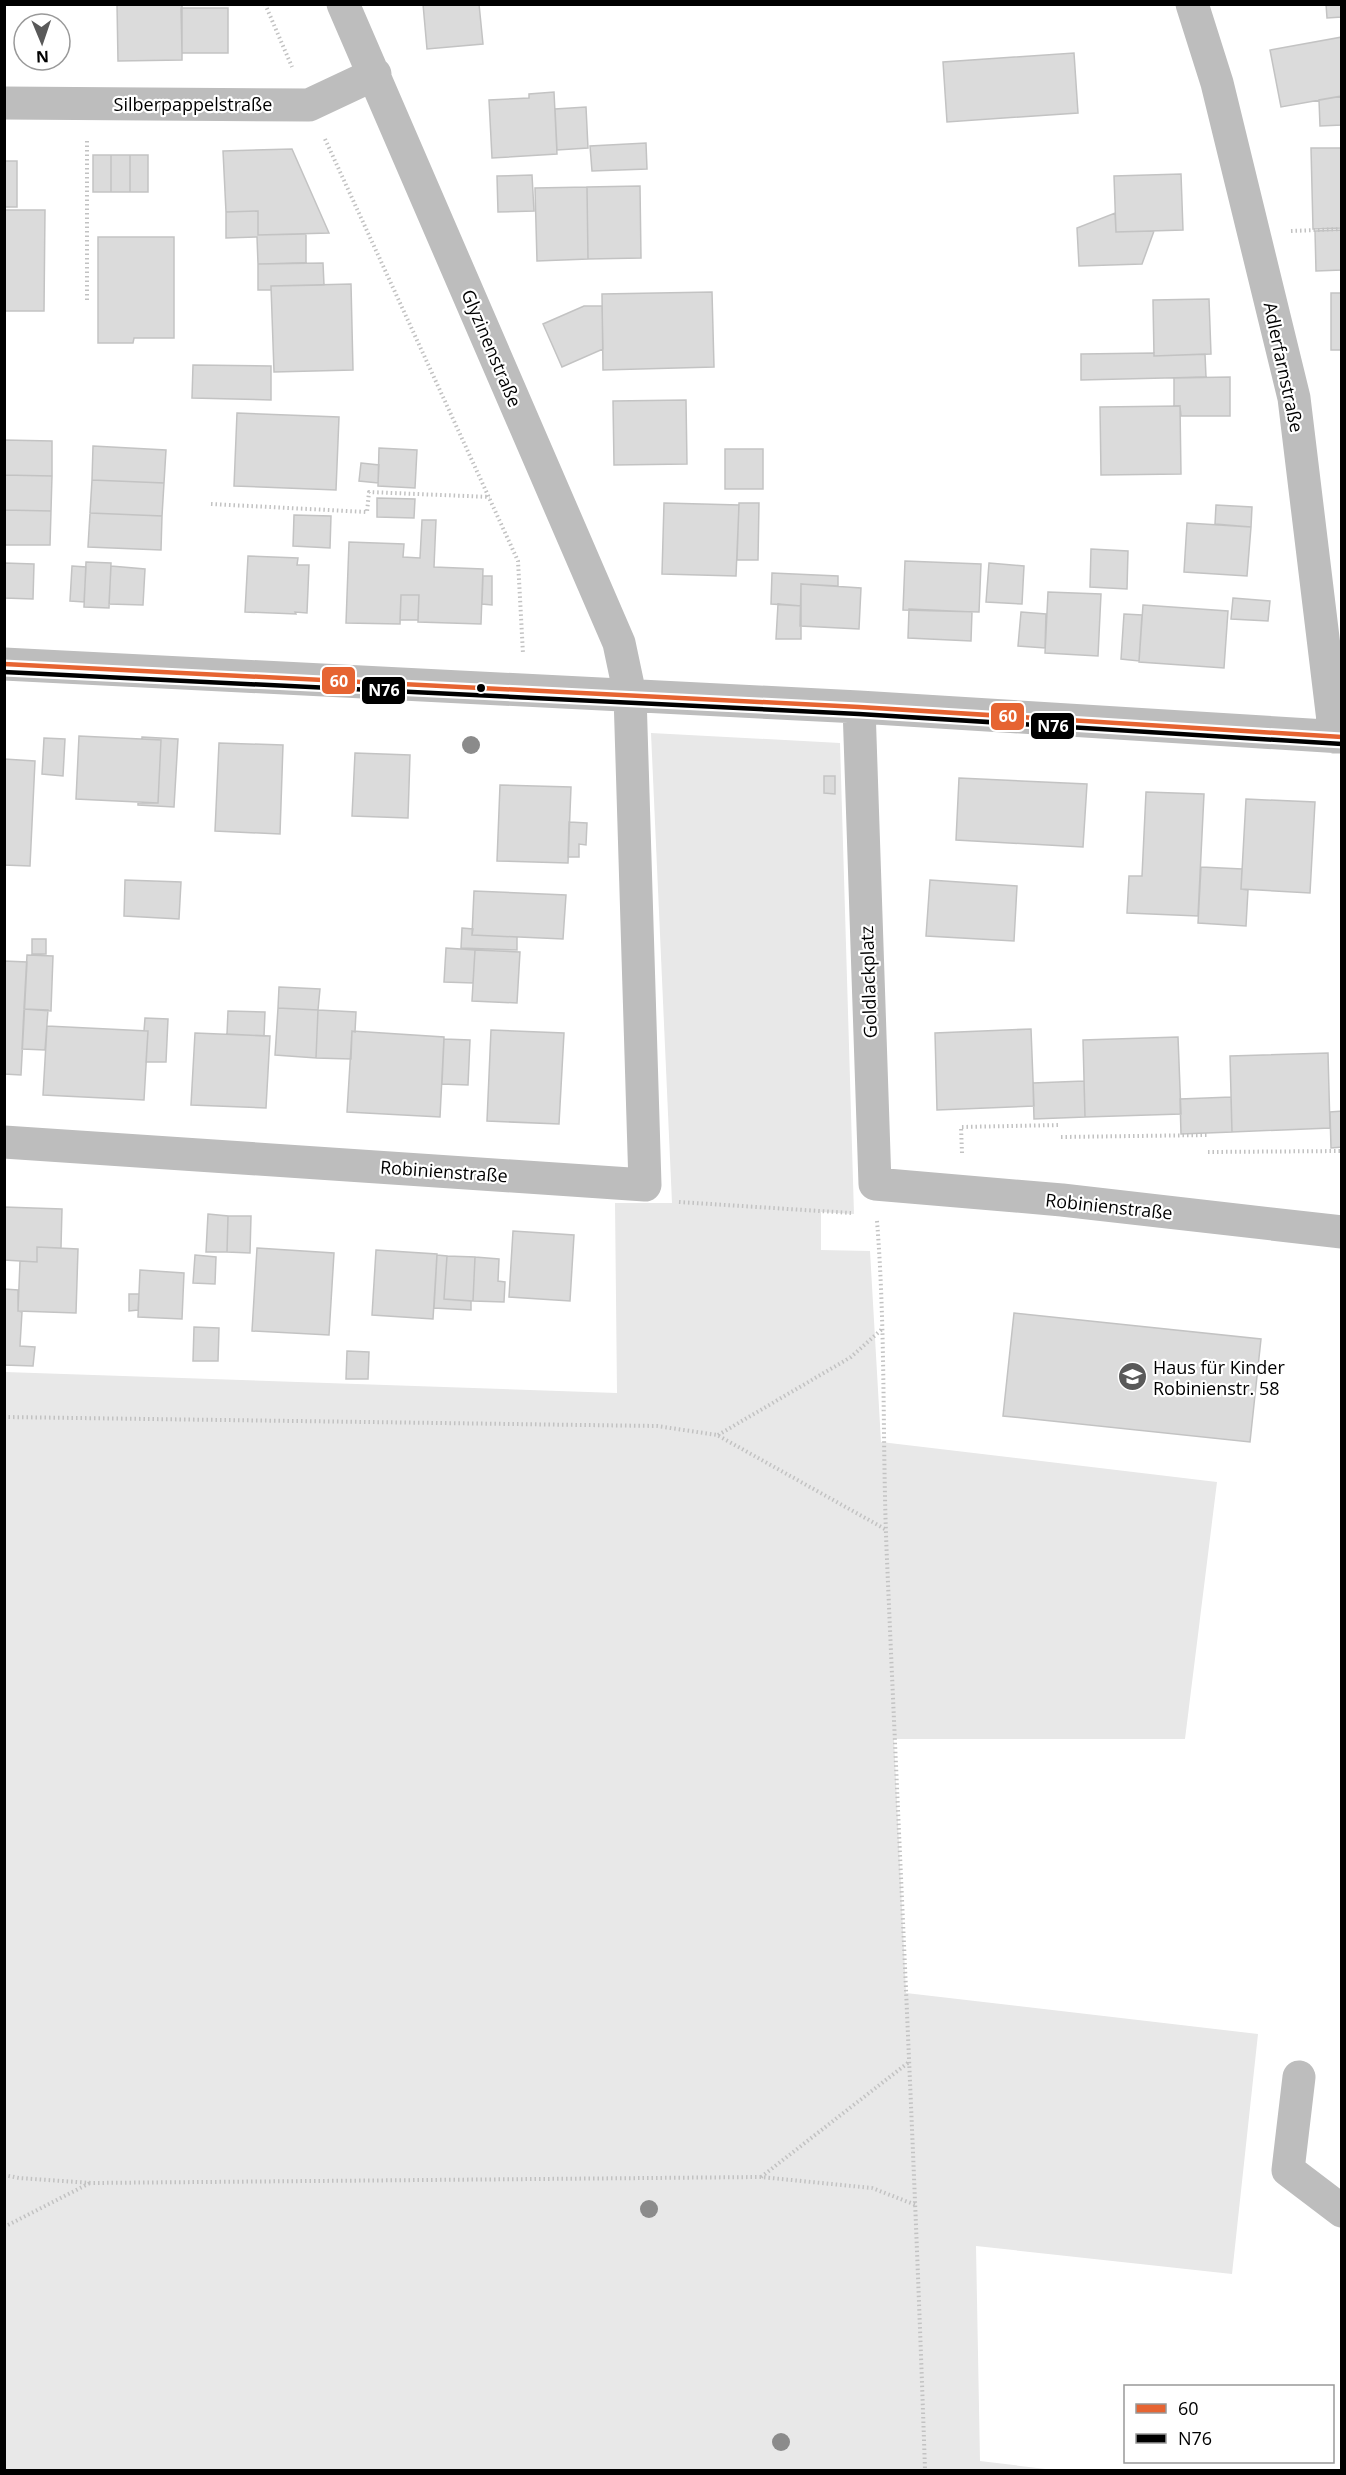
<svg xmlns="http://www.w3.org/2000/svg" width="1346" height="2475" viewBox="0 0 1346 2475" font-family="'Open Sans',sans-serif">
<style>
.green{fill:#e8e8e8}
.building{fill:#dbdbdb;stroke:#c3c3c3;stroke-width:1.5}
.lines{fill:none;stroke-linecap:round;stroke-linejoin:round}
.path{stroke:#c2c2c2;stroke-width:4;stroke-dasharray:1.5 3;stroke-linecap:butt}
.minor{stroke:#bdbdbd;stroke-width:33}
.bus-1-casing{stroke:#fff;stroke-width:9}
.bus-2-casing{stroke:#fff;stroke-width:9}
.bus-1{stroke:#e66432;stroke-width:4.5}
.bus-2{stroke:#000;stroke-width:4.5}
.tree{fill:#8b8b8b}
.bus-dot{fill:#000;stroke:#fff;stroke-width:2}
.labels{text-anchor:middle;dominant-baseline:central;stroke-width:4.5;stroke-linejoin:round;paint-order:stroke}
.street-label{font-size:18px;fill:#000;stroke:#fff}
.poi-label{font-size:18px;fill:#000;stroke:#fff;text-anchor:start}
.line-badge{stroke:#fff;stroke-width:2}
.badge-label{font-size:16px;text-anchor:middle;font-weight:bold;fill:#fff}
</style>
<rect width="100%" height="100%" fill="#fff"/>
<path class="green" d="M651,733L840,743L854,1214L821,1212V1250L870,1251L881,1442L1217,1482L1185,1739H894L906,1993L1258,2034L1232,2274L976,2246L980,2461L1054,2470H5V1372L617,1393L615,1203H672Z"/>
<path class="building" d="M117,4H182V60L118,61Z
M423,4H479L483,44L427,49Z
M1326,4H1342V17L1327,18Z
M181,8H228V53H182Z
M1342,37V96L1281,107L1270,50Z
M1074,53L1078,113L947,122L943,62Z
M554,92L557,154L492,158L489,100L529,98V94Z
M1342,96V125L1320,126L1319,100Z
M586,107L588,148L557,150L555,109Z
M646,143L647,169L592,171L590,146Z
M1311,148H1342V228L1313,229Z
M292,149L329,233L258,235V211L226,212L223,151Z
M93,155H111V192H93Z
M111,155H130V192H111Z
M130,155H148V192H130Z
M4,161H17V207H4Z
M1181,174L1183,230L1116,232L1114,176Z
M532,175L534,211L498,212L497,176Z
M640,186L641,258L588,259L587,187Z
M587,187L588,259L537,261L535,188Z
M4,210H45L44,311H4Z
M258,211V235L306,234V263L258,264L257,237L226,238V212Z
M1115,213L1116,232L1154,231L1142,264L1079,266L1077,228Z
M1342,230V270L1316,271L1315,231Z
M98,237H174V338H134L133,343H98Z
M323,263L324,285L271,286V290H258V264Z
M351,284L353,370L274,372L271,286Z
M712,292L714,367L603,370L602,294Z
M1331,293H1342V350H1331Z
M1209,299L1211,354L1154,356L1153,300Z
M584,306H602L603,349L562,367L543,324Z
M1154,353V356L1205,354L1206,377L1081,380V354Z
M193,365L271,366V400L192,398Z
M1230,377V416H1181L1180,406H1174V378Z
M686,400L687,464L614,465L613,401Z
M1180,406L1181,474L1101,475L1100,407Z
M237,413L339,417L336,490L234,486Z
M4,440L52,441V476L4,475Z
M93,446L166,450L164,483L92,480Z
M379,448L417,450L415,488L378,486Z
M725,449H763V489H725Z
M361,463L379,465L378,483L359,481Z
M4,475L52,476L51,511L4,510Z
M92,480L164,483L162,516L90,513Z
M377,498L415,499L414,518L377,517Z
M664,503L739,505L736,576L662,574Z
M739,503H759L758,560H737Z
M1216,505L1252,507L1251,527L1215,524Z
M4,510L51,511L50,545H4Z
M90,513L162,516L161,550L88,547Z
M294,515L331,516L330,548L293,546Z
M422,520H436L434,567L483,569L481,624L418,622L419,595H401L400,624L346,623L349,542L404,544L403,557L420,558Z
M1187,523L1251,527L1247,576L1184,572Z
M1091,549L1128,551L1127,589L1090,587Z
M248,556L298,558L297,565H309L307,613L295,612L296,614L245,612Z
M905,561L981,564L979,612L903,610Z
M86,562L111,563L109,608L84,607Z
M4,563L34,564L33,599L4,598Z
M989,563L1024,566L1022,604L986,602Z
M72,566L86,567L84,602L70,601Z
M111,566L145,569L143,605L109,604Z
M772,573L838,576V586L801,584V606L771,604Z
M483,576H492V605L482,604Z
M801,584L861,588L859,629L800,626Z
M1048,592L1101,594L1098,656L1045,653Z
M401,595H419L418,620H400Z
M1233,598L1270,601L1268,621L1231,619Z
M778,604L801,606V639H776Z
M1143,605L1228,611L1224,668L1139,662Z
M909,609L972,612L971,641L908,638Z
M1021,612L1046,614L1045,648L1018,646Z
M1124,614L1142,615L1139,661L1121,659Z
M79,736L161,740L158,803L76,799Z
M142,737L178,739L174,807L138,805V803H158L161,740L142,739Z
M44,738L65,739L63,776L42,774Z
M219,743L283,745L280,834L215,831Z
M355,753L410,755L408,818L352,816Z
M4,759L35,761L30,866L4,865Z
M824,776H835V794L824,793Z
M959,778L1087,784L1083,847L956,840Z
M500,785L571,787L568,863L497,861Z
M1146,792L1204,794L1198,916L1127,913L1129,876H1142Z
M1246,799L1315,802L1310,893L1241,889Z
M569,822L587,823L586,845L579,844V857H568Z
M1201,867L1242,869L1241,889L1248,890L1246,926L1198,923Z
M125,880L181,882L179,919L124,916Z
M930,880L1017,886L1014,941L926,936Z
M474,891L566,895L563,939L472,935Z
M462,928L473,929L472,935L517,937V950L461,948Z
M32,939H46V954H32Z
M446,948L475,950L473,983L444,982Z
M475,950L520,952L517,1003L472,1001Z
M27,955L53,956L51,1011L24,1009Z
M4,961L27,962L21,1075L4,1074Z
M279,987L320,989L318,1010L278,1008Z
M278,1008L318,1010L316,1058L275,1055Z
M24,1009L48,1010L45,1050L22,1049Z
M318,1010L356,1012L355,1032L352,1031L351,1059L316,1058Z
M228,1011L265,1012L264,1036L227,1034Z
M145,1018L168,1019L166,1062H146L148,1031H144Z
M47,1026L148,1031L144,1100L43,1095Z
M1031,1029L1034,1106L937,1110L935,1033Z
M491,1030L564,1033L559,1124L487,1121Z
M352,1031L444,1037L440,1117L347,1112Z
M195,1033L270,1036L266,1108L191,1105Z
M1178,1037L1181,1114L1085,1117L1083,1040Z
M444,1039L470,1040L468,1085L442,1084Z
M1328,1053L1330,1128L1232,1132L1230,1056Z
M1084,1081L1085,1117L1034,1119L1033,1083Z
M1231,1097L1232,1132L1181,1134L1180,1099Z
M1342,1111V1147L1331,1148L1330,1112Z
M4,1207L62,1209L61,1248L37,1247V1262L4,1260Z
M208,1214L228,1216L227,1252H206Z
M228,1216H251L250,1253L227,1252Z
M513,1231L574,1235L570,1301L509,1297Z
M37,1247L78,1249L76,1313L18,1311L20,1261L37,1262Z
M257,1248L334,1253L329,1335L252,1331Z
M376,1250L437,1254L433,1319L372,1315Z
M195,1255L216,1257L215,1284L193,1283Z
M437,1255L447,1256L444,1299L471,1301V1310L434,1308Z
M447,1256L475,1257L473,1301L444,1299Z
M475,1257L499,1259L498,1281L505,1282L504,1302L473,1301Z
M140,1270L184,1273L182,1319L138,1317Z
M4,1289L18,1290V1311L22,1312L20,1346L35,1347L33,1366L4,1365Z
M129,1294H139L138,1310L129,1311Z
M1014,1313L1261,1339L1250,1442L1003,1416Z
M194,1327L219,1328L218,1361H193Z
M347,1351L369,1352L368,1379H346Z"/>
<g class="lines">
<path class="path" d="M265,4L292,67
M325,139L518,561L523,654
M87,141V302
M1291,231L1342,229
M211,504L367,512L369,492L490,497
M1061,1137L1208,1135
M1208,1152L1342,1151
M962,1153L961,1127L1060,1125
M679,1202L851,1213
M877,1221C886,1334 882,1447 887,1560C900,1864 915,2167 925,2470
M4,1417L657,1426L717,1435L885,1529
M718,1435L851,1357L882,1329
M4,2175L19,2178L91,2183L761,2177L872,2188L916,2205
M761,2177L909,2062
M4,2227L90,2183"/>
<path class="minor" d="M1192,4L1217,83L1294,398L1335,737
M4,103L309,105L375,74
M4,664L859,707L1342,737
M859,707L875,1184L1062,1200L1342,1232
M4,1142L645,1185L630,695L619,643L343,4
M1299,2077L1288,2170L1342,2211"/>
<defs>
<path id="bus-1" d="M4,664L859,707L1342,737"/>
<path id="bus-2" d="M4,672L859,714L1342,744"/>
</defs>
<use href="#bus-1" class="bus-1-casing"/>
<use href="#bus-2" class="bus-2-casing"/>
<use href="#bus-1" class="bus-1"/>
<use href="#bus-2" class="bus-2"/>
</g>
<g class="tree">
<circle cx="471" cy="745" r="9"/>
<circle cx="649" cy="2209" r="9"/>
<circle cx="781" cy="2442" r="9"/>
</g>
<defs>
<symbol id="school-disc" viewBox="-11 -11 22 22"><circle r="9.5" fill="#595959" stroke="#fff"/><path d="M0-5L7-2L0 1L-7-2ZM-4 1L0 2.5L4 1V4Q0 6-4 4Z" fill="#fff"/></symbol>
</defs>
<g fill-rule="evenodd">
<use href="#school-disc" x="1116" y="1360" width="33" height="33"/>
</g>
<circle class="bus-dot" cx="481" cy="688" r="5"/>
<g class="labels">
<g class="street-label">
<text x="193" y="104">Silberpappelstraße</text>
<text transform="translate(492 348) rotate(67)">Glyzinenstraße</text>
<text transform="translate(1284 367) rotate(78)">Adlerfarnstraße</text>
<text transform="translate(868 982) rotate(-92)">Goldlackplatz</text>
<text transform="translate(444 1171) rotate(4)">Robinienstraße</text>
<text transform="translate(1109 1206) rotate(6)">Robinienstraße</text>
</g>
<g class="poi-label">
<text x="1153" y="1367">Haus für Kinder<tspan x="1153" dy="21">Robinienstr. 58</tspan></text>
</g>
</g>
<g class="line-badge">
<rect x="321" y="666" width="35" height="29" rx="6" fill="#e66432"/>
<rect x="361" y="676" width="45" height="29" rx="6" fill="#000"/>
<rect x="990" y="702" width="35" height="29" rx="6" fill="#e66432"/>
<rect x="1030" y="712" width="45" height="28" rx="6" fill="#000"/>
</g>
<g class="badge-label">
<text x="339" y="687">60</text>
<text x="384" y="696">N76</text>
<text x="1008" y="722">60</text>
<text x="1053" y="732">N76</text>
</g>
<rect width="1346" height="2475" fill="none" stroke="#000000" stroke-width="12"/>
<rect x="1124" y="2385" width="210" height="78" fill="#ffffff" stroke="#999999" stroke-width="1.5"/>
<rect x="1136" y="2404" width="30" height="9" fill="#e66432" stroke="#999999" stroke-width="1.5"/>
<text x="1178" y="2415" font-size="18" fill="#000000">60</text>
<rect x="1136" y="2434" width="30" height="9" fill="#000000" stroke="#999999" stroke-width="1.5"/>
<text x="1178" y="2445" font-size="18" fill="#000000">N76</text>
<g transform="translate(42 42) rotate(178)"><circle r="28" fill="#ffffff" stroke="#999999" stroke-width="1.5"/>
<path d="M0-4.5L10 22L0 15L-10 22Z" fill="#595959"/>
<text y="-9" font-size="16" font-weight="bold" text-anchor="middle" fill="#000000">N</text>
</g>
</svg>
